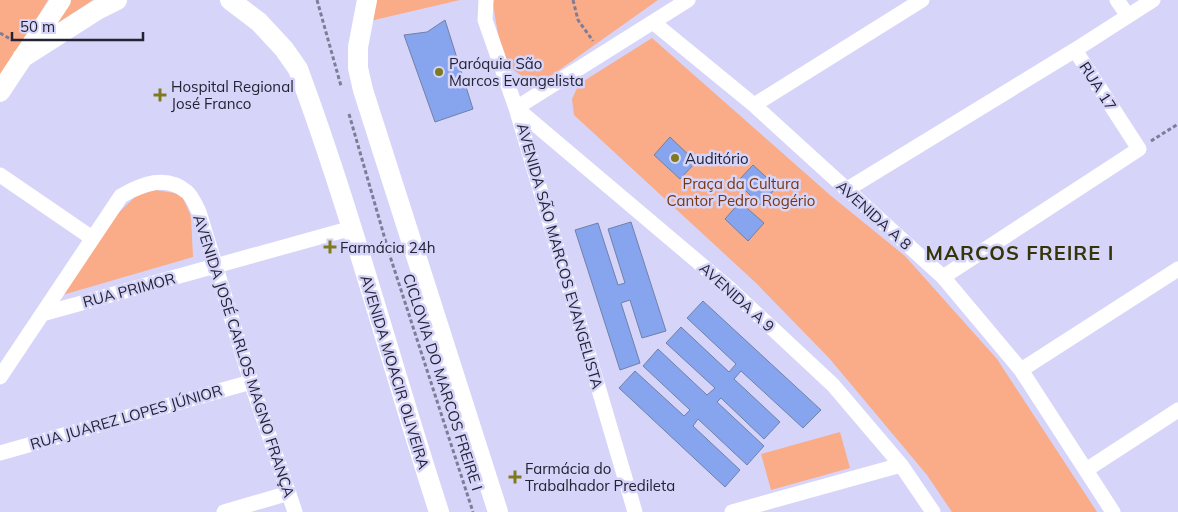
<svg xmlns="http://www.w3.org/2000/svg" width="1178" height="512" viewBox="0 0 1178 512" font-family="Mulish,sans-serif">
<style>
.green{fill:#f9ac87}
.building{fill:#87a5ef;stroke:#7080a7}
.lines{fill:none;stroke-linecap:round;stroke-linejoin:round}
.path{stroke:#7e7d98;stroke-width:3;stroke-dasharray:4 2.5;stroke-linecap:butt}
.street{stroke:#fff;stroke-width:15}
.secondary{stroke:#fff;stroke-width:20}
.poi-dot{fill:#7e7a21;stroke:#d6d5f9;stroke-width:2}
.labels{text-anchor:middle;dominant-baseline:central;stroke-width:5;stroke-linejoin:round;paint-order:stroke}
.poi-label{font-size:15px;fill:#242334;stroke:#d6d5f9;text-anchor:start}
.street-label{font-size:15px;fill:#242334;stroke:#d6d5f9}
.park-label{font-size:15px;fill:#773711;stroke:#d6d5f9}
.district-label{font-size:20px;font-weight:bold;letter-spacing:1px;fill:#363409;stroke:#d6d5f9}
</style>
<rect width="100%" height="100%" fill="#d6d5f9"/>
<path class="green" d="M0,0H48L0,78Z
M70,0H93L53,26Z
M375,0H460L370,21Z
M494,0H658L548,78C501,87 499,37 493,4Z
M652,38L830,195L905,256L997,359L1097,512H952L927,475L829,358L756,283L574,115L572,99L579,84Z
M155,190L181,194L191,216L193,257L59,296L115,216L136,196Z
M840,432L850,468L771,490L761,454Z"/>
<path class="building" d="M445,20L473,109L435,122L404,35L427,32Z
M670,137L696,162L680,179L654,155Z
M753,165L777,187L760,205L737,182Z
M740,202L764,223L748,241L725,219Z
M631,222L666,331L642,338L630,300L621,303L640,363L620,370L575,230L598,223L618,285L625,283L608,229Z
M703,301L821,410L803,428L741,371L734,379L780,422L764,439L721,398L717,402L764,446L747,465L698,419L693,426L740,470L725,487L619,388L635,371L684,416L690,410L643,366L658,349L707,395L715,388L666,343L681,327L729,372L736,364L687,318Z"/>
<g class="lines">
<path class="path" d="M317,0L341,86
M573,0L578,20L593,41
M0,33L12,40
M349,114L389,253L473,512
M1151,141L1178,124"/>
<path class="street" d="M486,0L485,20L516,108L635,512
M688,0L516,108L730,289L833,385L901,465L933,512
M1117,0L1128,16L1153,0
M654,23L754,105L943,277L1021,370L1113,512
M1075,50L1128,16
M754,105L922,0
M0,175L92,238
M846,190L1075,50L1139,149L943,277
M42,314L352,228
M1021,370L1178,269
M0,377L121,196C142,184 166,174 187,192C192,196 196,206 199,212L251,382L295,512
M0,453L251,382
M1086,470L1178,410
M224,512L289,493
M732,512L901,465"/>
<path class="secondary" d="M230,0L259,22L284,49L298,69C352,214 391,365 439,512
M367,0L358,47V68L363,90L498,512
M22,58L97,10L117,0
M0,92L61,0"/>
</g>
<g class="poi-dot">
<circle cx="439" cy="72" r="5"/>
<path d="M157.5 87.5h5v5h5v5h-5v5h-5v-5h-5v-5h5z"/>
<circle cx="675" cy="158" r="5"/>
<path d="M327.5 239.5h5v5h5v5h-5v5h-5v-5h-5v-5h5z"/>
<path d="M512.5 469.5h5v5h5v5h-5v5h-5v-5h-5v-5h5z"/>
</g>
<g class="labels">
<g class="poi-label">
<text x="449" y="63">Paróquia São<tspan x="449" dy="17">Marcos Evangelista</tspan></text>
<text x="171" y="86">Hospital Regional<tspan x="171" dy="17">José Franco</tspan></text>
<text x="685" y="158">Auditório</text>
<text x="340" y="247">Farmácia 24h</text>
<text x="525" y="468">Farmácia do<tspan x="525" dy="17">Trabalhador Predileta</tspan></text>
</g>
<g class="street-label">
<text transform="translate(1098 86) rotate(57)">RUA 17</text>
<text transform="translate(874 215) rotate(42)">AVENIDA A 8</text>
<text transform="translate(560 256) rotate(74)">AVENIDA SÃO MARCOS EVANGELISTA</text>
<text transform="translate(129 290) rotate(-15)">RUA PRIMOR</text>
<text transform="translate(737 297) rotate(42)">AVENIDA A 9</text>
<text transform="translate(244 356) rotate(72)">AVENIDA JOSÉ CARLOS MAGNO FRANÇA</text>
<text transform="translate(395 372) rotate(73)">AVENIDA MOACIR OLIVEIRA</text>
<text transform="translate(443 382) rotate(72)">CICLOVIA DO MARCOS FREIRE I</text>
<text transform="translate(126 417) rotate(-16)">RUA JUAREZ LOPES JÚNIOR</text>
</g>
<g class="park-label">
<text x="741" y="183">Praça da Cultura<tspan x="741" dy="17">Cantor Pedro Rogério</tspan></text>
</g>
<g class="district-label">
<text x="1020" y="252">MARCOS FREIRE I</text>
</g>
</g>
<path d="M12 32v8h131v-8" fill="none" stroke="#242334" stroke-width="2.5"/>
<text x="20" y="32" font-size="15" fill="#242334" stroke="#d6d5f9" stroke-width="4" paint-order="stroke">50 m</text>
</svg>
